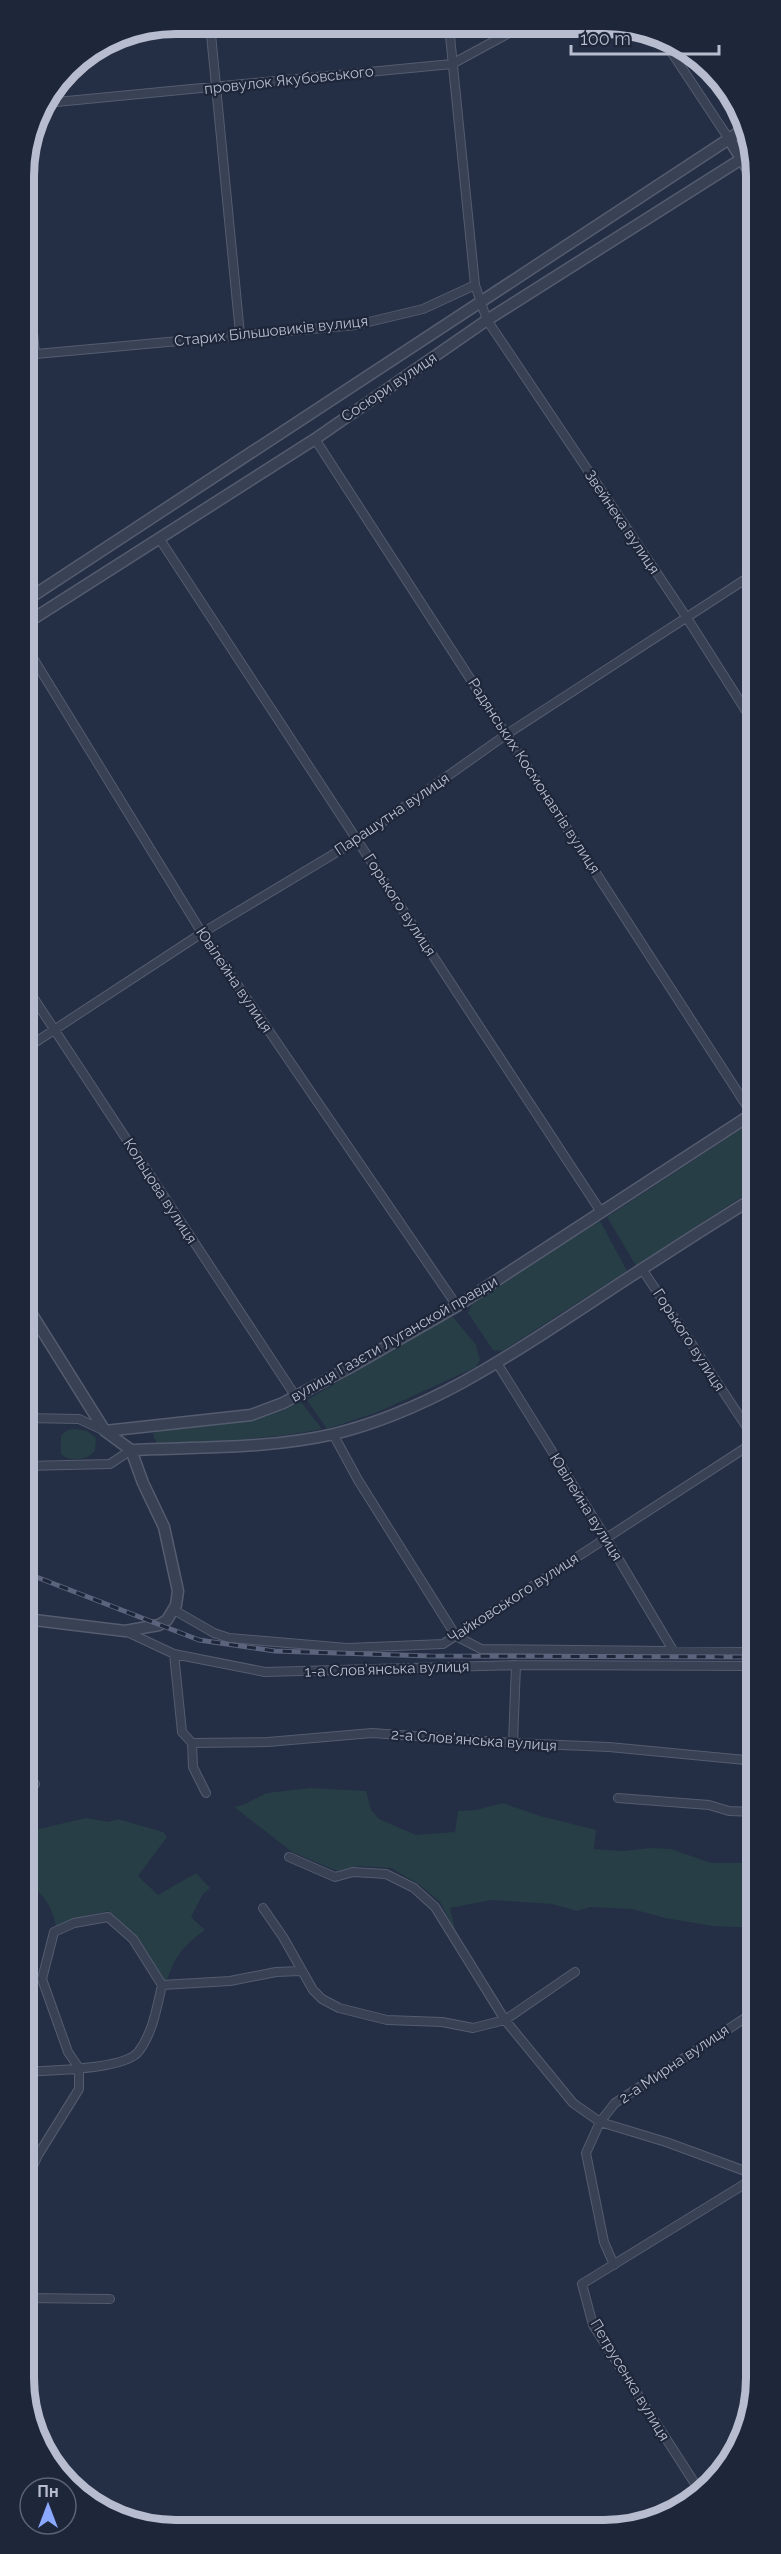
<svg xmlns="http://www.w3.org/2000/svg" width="781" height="2554" viewBox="0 0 781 2554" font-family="Raleway,sans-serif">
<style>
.green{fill:#273e46}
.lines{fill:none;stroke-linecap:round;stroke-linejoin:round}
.minor-casing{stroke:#555c6f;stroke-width:10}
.tertiary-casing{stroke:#555c6f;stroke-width:13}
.minor{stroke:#394155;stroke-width:8}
.tertiary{stroke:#394155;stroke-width:10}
.rail-casing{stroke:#5b647c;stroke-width:5}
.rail{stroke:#1e263a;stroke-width:3;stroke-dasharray:9;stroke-linecap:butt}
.labels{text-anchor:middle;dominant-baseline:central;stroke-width:4.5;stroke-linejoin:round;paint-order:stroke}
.street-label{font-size:15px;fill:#b7bdce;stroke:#1e263a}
.rim{fill:none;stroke:#b7bdce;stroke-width:8}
</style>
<rect width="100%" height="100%" fill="#242e45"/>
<path class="green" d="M755,1120V1188L636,1266L607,1217Z
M600,1221L627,1271L502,1351L493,1350L468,1313L474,1300Z
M453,1317L476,1345L480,1360L476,1367L378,1412L327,1429L307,1400L446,1318Z
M301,1402L322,1429C267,1440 212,1441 157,1444L153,1434L157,1430C207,1426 256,1425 301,1402Z
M75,1429L87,1431L96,1438L95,1451C87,1460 71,1463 61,1454V1435L68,1430Z
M310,1788L366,1791L371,1810L379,1819L416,1835L455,1832L458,1811L476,1810L503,1803L540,1816L596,1830L594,1849L623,1851L651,1848L671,1849L711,1863H756V1928L713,1926L665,1918L632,1909L590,1907L577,1911L552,1904L492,1900L450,1908L456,1933L440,1902L420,1885L391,1868L358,1866L337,1871L292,1852L234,1807L243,1805L267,1793Z
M86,1818L109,1822L118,1819L163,1832L167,1837L138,1876L158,1895L196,1873L210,1888L203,1894L191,1917L205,1930C184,1945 174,1957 167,1981L163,1980L135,1935L108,1911L73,1919L56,1927C53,1910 44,1890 26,1886V1832Z"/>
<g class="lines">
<defs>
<path id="minor" d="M210,24L240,334
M449,26L475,285
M666,44L729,139
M46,103L452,64L522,26
M24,236L35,354
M25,355L356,325L423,309L475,285L487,320L687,618L755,725
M315,439L752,1114
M159,538L601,1212
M25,645L202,933L457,1306
M25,985L296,1397
M25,1049L202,933L357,840L507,734L755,573
M642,1269L756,1441
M497,1363L606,1538L674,1652
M26,1418L79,1419L105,1431
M333,1434L358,1480L456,1636L481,1649L756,1652
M26,1466L110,1464L131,1450
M174,1610L214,1633L229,1638L347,1648L443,1644L756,1441
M125,1631L174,1654L265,1672L516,1665L756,1666
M174,1654L182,1732L192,1743L193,1767L206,1793
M192,1743L268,1742L372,1733L513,1743L609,1747L756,1761
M513,1743L516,1665
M26,1786L35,1784
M618,1798L709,1805L729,1811L756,1812
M289,1857L335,1877L353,1872L386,1874L414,1888L435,1907L505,2020L573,2103L600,2122L666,2142L756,2175
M263,1908L283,1937L313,1990L322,1999L339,2008L387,2020L442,2022L473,2028L505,2020L575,1972
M26,2072C50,2070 126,2070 139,2051C153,2032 157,2007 162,1985
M27,2179L38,2155L79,2089V2068L68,2052L42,1979L54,1932L74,1923L108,1917L133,1939L162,1985L230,1981L276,1972L301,1971
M614,2265L604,2242L586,2153L600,2122L615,2103L756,2011
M27,2298L110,2299
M701,2493L593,2325L582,2284L756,2177"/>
<path id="tertiary" d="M729,139L754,179
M25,601L744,129
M25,624L315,439L487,320L754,151
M26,1305L105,1431L131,1450L143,1483L164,1527L178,1591L176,1605L167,1620L159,1625L125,1631L26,1619
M105,1431L251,1415L283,1403L347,1369L457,1306L755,1112
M131,1450C198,1447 269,1449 334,1434C428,1411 508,1357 587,1305C643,1268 699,1232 755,1197"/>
</defs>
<use href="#minor" class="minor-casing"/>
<use href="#tertiary" class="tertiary-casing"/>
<use href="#minor" class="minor"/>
<use href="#tertiary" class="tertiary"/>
<defs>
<path id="rail" d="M26,1573L199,1640L275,1651L430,1656L756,1657"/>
</defs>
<use href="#rail" class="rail-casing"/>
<use href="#rail" class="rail"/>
</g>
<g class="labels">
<g class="street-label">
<text transform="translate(289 80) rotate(-6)">провулок Якубовського</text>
<text transform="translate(271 331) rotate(-6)">Старих Більшовиків вулиця</text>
<text transform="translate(389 387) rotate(-34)">Сосюри вулиця</text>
<text transform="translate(622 522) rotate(56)">Звейнека вулиця</text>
<text transform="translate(534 776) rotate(57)">Радянських Космонавтів вулиця</text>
<text transform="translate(392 814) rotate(-34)">Парашутна вулиця</text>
<text transform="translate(400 905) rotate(57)">Горького вулиця</text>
<text transform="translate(234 980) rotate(56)">Ювілейна вулиця</text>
<text transform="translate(160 1191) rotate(57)">Кольцова вулиця</text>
<text transform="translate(394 1339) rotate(-30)">вулиця Газєти Луганской правди</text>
<text transform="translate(689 1340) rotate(57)">Горького вулиця</text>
<text transform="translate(586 1507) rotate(58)">Ювілейна вулиця</text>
<text transform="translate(513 1598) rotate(-33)">Чайковського вулиця</text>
<text transform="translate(387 1669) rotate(-2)">1-а Слов’янська вулиця</text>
<text transform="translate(474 1740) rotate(4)">2-а Слов’янська вулиця</text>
<text transform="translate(674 2064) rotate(-34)">2-а Мирна вулиця</text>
<text transform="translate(630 2380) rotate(59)">Петрусенка вулиця</text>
</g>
</g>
<path d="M0 0H781V2554H0ZM176 34H604A142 142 0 0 1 746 176V2378A142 142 0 0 1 604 2520H176A142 142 0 0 1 34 2378V176A142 142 0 0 1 176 34Z" fill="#1e263a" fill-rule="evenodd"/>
<path class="rim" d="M176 34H604A142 142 0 0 1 746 176V2378A142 142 0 0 1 604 2520H176A142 142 0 0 1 34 2378V176A142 142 0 0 1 176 34Z"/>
<g transform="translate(48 2506)"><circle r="28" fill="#1e263a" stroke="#5b6275" stroke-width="1.5"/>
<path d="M0-4.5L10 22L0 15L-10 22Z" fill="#8ba8ff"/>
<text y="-9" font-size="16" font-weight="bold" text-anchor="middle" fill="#b7bdce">Пн</text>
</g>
<path d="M571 45v9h148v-9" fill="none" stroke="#b7bdce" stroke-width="3"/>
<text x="580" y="45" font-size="18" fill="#b7bdce" stroke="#1e263a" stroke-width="4.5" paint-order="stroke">100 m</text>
</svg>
